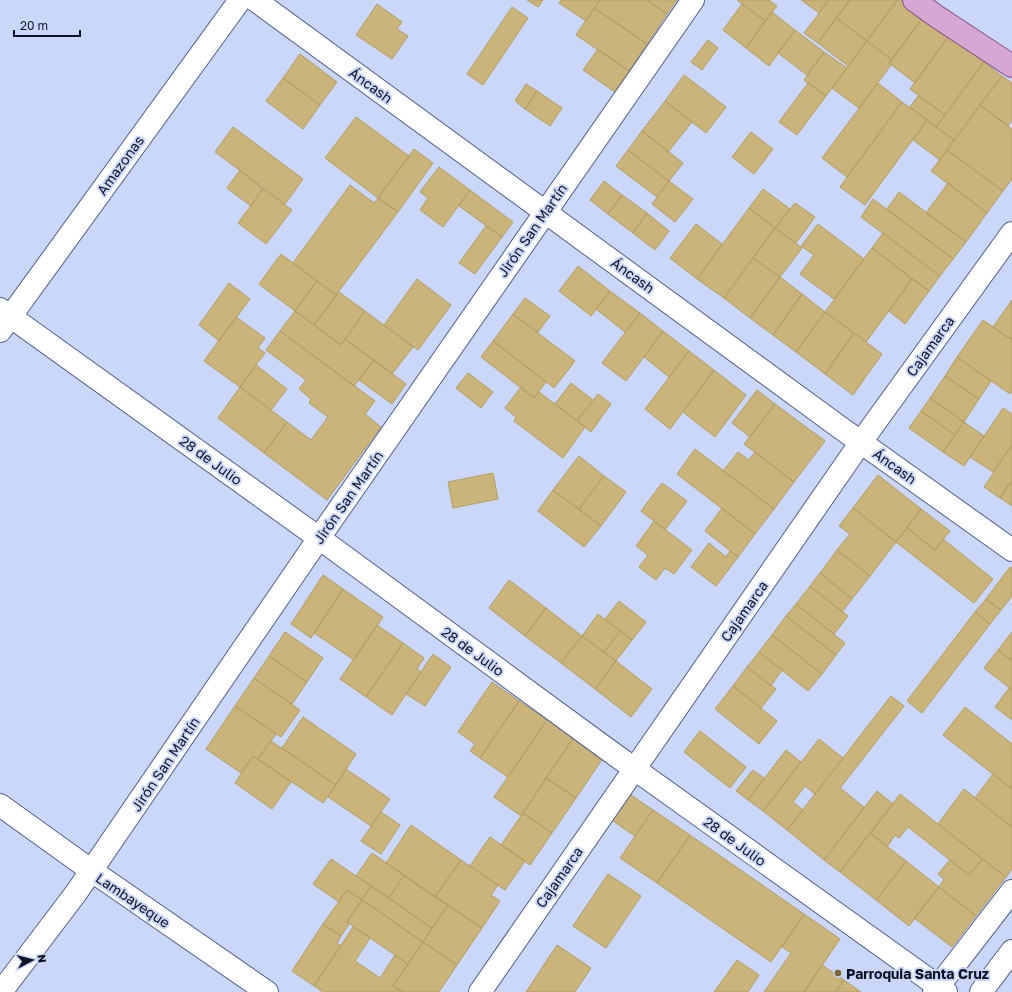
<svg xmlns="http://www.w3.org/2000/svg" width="1012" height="992" viewBox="0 0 1012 992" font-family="'Golos Text',sans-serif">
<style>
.building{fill:#cab47a;stroke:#b39d64}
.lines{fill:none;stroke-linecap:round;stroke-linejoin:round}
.minor-casing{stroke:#506090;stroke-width:24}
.major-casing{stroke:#7d4e84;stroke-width:24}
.minor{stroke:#fff;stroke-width:22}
.major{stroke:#d6a7d3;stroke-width:22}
.poi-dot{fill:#796634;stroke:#cad7f8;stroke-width:1.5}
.labels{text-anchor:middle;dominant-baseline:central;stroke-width:4;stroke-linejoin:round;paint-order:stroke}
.street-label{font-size:14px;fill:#0d1326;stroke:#cad7f8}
.poi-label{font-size:14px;font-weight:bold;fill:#0d1326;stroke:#cad7f8;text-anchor:start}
</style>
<rect width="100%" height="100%" fill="#cad7f8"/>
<path class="building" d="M527,0H543L538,7Z
M561,0H600L586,21L559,3Z
M600,0H647L667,14L647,44L594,8Z
M647,0H677L667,14Z
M737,0H769L777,6L765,21Z
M801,0H829L819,13Z
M829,0H850L818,43L804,33Z
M850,0H897L867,41L836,18Z
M897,0H901L923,17L892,60L867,41Z
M377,4L402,22L397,29L408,36L392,59L356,35Z
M742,4L765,21L746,48L723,30Z
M512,7L528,18L483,85L467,74Z
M594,8L647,44L629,71L576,35Z
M772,12L795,30L769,66L746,48Z
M923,17L949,36L915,83L889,63Z
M836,18L867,41L848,66L818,43Z
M795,30L824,52L807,75L778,53Z
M949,36L984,62L945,115L910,89Z
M708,40L718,48L702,70L691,62Z
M867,41L892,60L889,63L891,65L859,108L832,88Z
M598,49L629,71L615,92L583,70Z
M824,52L847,68L826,96L804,80Z
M300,54L337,82L320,105L283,78Z
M984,62L1002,76L954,140L936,127Z
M684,75L726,107L706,133L665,101Z
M1002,76L1012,83V120L1008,126L980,105Z
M283,78L320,105L303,129L266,101Z
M808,83L826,96L797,135L779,122Z
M878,83L902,102L847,177L822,158Z
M526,84L537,91L525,109L515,101Z
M537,91L562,108L550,126L525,109Z
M918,96L945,115L936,127L910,107Z
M665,101L692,122L668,152L642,131Z
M902,102L927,120L865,205L840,187Z
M980,105L1012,129V179L1003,191L947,150Z
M356,117L409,156L378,198L325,158Z
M927,120L954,140L940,160L913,140Z
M233,127L303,179L285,204L215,152Z
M642,131L683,163L669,181L628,150Z
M751,132L773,149L754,174L732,157Z
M414,149L433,163L398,212L378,198Z
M628,150L669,181L657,197L616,166Z
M947,150L1003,191L987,213L931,171Z
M439,167L470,190L443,227L420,210L428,198L420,192Z
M240,170L263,189L251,206L227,188Z
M604,181L622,195L608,214L590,200Z
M669,181L693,199L675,222L652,204Z
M948,183L987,213L966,242L926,213Z
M350,185L374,203L378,198L398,212L336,295L293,263Z
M263,189L292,210L266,244L238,223Z
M763,189L790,209L775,228L749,208Z
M470,190L513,222L502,237L459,206Z
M899,192L966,242L953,259L887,209Z
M622,195L647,213L633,233L608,214Z
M873,199L953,259L940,276L861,217Z
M795,203L815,217L796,243L775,228Z
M749,208L775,228L724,298L697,279Z
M647,213L669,231L655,250L633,233Z
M696,224L722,244L697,279L670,258Z
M818,224L864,259L834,299L800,274L814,255L801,246Z
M486,226L502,237L475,274L459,263Z
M775,228L802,248L780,277L753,258Z
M883,233L940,276L929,291L872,248Z
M872,248L912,279L866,342L825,312Z
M281,254L317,281L295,311L259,284Z
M753,258L780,277L750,318L724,298Z
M578,266L610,291L591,316L559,291Z
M780,277L802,294L773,335L750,318Z
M417,279L451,305L418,350L384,325Z
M912,279L929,291L905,324L889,311Z
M317,281L336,295L314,325L295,311Z
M229,283L250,299L219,341L199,325Z
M610,291L640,313L625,332L596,309Z
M339,292L365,311L341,345L314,325Z
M802,294L825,312L796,352L773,335Z
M525,298L550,316L538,332L513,314Z
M1012,300V340L993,327Z
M295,311L341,345L345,339L374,360L354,386L280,331Z
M365,311L413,347L392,374L345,339Z
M825,312L854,333L825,374L796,352Z
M640,313L663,331L626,381L602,363Z
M513,314L575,361L554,388L493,341Z
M236,317L265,338L258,348L265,353L240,387L204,361Z
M983,320L1012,340V391L1010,394L957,357Z
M280,331L375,401L365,414L381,427L327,500L264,453L287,422L311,440L328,417L309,403L311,399L299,389L306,380L266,350Z
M663,331L689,351L669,377L644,357Z
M854,333L882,354L853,395L825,374Z
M493,341L546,382L534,398L481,357Z
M689,351L714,370L670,429L645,409Z
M957,357L991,381L979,399L945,376Z
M374,360L406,384L392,404L359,380Z
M256,365L287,389L271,410L240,387Z
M714,370L746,395L715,437L683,412Z
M468,373L493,392L481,408L456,388Z
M945,376L979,399L964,422L930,398Z
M571,383L593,400L577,421L555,404Z
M240,387L287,422L264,453L218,418Z
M521,387L534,398L539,392L585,427L563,458L514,421L516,417L505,408Z
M757,390L775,404L750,437L732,423Z
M598,394L611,404L591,432L577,421Z
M930,398L964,422L955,435L921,411Z
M775,404L825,441L794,482L744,444Z
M1003,408L1012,414V445L993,472L970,457Z
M921,411L955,435L943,452L909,428Z
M964,422L984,436L964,466L943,452Z
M1012,445V480L1000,498L984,487Z
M695,449L774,509L755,534L677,474Z
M738,452L749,460L755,452L794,482L774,509L723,471Z
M579,456L604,476L579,509L553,490Z
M493,473L498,499L453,508L448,482Z
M878,475L921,509L896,542L853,508Z
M604,476L626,492L601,526L579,509Z
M1012,480V506L1000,498Z
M662,483L687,501L665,530L641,511Z
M553,490L601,526L584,547L538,511Z
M722,508L755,534L738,557L705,531Z
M853,508L896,542L870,576L837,550L850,534L839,526Z
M921,509L950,531L935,550L907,528Z
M654,521L692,550L674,574L665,568L656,580L639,567L648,555L636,546Z
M907,528L935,550L943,539L993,579L974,603L896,542Z
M709,543L726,557L730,551L738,557L716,586L691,567Z
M837,550L870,576L852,599L820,573Z
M1010,567L1012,568V596L1001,610L986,599Z
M820,573L852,599L842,612L810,586Z
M323,575L343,589L311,638L291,624Z
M509,580L546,608L525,636L489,608Z
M810,586L848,616L834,634L796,604Z
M343,589L383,617L354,660L314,633Z
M986,599L1001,610L990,624L975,612Z
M619,601L646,622L632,640L605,619Z
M796,604L845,643L836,655L786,616Z
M546,608L582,636L561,663L525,636Z
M975,612L990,624L922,713L907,701Z
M598,614L620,631L604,652L582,636Z
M786,616L836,655L822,674L772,635Z
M377,625L403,643L366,697L340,679Z
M620,631L632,640L616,661L604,652Z
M285,632L323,658L307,682L269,656Z
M1012,632V661L998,650Z
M772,635L822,674L808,691L759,652Z
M582,636L616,661L595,689L561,663Z
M403,643L424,658L417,669L421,672L392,715L366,697Z
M998,650L1012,661V690L984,668Z
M759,652L782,670L771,686L747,667Z
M433,654L451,667L425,706L406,694Z
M269,656L307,682L292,704L254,678Z
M616,661L652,689L631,717L595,689Z
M747,667L776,689L761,708L733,686Z
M254,678L300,710L281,737L235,706Z
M492,682L519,701L480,758L470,751L475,744L458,732Z
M733,686L777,721L759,744L715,709Z
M1009,688L1012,690V720L995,707Z
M891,696L904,706L840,788L864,807L824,860L787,830Z
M519,701L547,720L508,777L480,758Z
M235,706L276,734L258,759L253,756L241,773L206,749Z
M965,707L1012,744V789L943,735Z
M303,717L356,754L336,785L282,748Z
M547,720L573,738L521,816L494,797Z
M700,731L746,767L730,788L684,752Z
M573,738L603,758L576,798L546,778Z
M819,739L843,758L815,794L805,786L793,802L803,810L787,830L763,811Z
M271,741L336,785L323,803L258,759Z
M786,750L801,762L763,811L748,800Z
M253,756L291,782L272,809L235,783Z
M346,769L390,799L371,826L328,797Z
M753,770L764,778L748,800L736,791Z
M993,774L1012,789V827L975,798Z
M546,778L576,798L552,833L523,813Z
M964,789L1012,827V869L1006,877L938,824Z
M625,791L653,810L635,836L607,817Z
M877,791L893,804L840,872L824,860Z
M900,794L982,859L969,875L908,827L899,838L895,835L887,847L870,833Z
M653,810L690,835L657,883L620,858Z
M381,812L400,825L381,854L361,841Z
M523,813L552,833L530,865L501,845Z
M411,825L461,860L435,897L386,863Z
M870,833L906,861L876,900L840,872Z
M690,835L804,914L771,962L657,883Z
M490,837L525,861L505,890L470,866Z
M372,853L404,875L389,898L356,876Z
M331,859L371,886L362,900L347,890L339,902L313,884Z
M982,859L1006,877L976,916L939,887L944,879L938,874L950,860L969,875Z
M461,860L498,885L491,895L500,901L482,928L435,897Z
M906,861L939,887L909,926L876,900Z
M608,874L641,896L606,948L573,926Z
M404,875L448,905L432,928L389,898Z
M371,886L432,928L423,942L362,900Z
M939,887L976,916L952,947L914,918Z
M347,890L362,900L347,922L349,924L341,936L323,924Z
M362,900L423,942L408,964L347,922Z
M448,905L482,928L457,965L423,942Z
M804,914L840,939L804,992H764L791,953L782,947Z
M323,924L341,936L337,943L341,946L314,986L292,971Z
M353,927L370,938L355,961L380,978L395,955L408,964L393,986L403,992H323L314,986Z
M423,942L457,965L439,992H403L393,986Z
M557,945L591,968L575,992H526Z
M737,960L759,975L748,992H714Z
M822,965L844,980L835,992H804Z
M844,980L861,992H835Z"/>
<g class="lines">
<defs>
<path id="minor" d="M255,0L838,426L1012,550
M0,309L319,538L611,752L946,992
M0,331L240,0
M0,805L92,871L267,992
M1,992L76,893L319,538L693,0
M480,992L861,442L1012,233
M934,992L1012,891
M981,992L1012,951"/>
<path id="major" d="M914,0L936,16L1012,66"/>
</defs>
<use href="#minor" class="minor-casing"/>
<use href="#major" class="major-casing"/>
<use href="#minor" class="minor"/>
<use href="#major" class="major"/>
</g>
<circle class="poi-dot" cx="838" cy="973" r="4"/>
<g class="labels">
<g class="street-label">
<text transform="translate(371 85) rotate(36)">Áncash</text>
<text transform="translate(120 165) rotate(-54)">Amazonas</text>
<text transform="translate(532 230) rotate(-55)">Jirón San Martín</text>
<text transform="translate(633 275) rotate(36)">Áncash</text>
<text transform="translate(930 346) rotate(-54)">Cajamarca</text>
<text transform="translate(211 460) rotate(36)">28 de Julio</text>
<text transform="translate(895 466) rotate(36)">Áncash</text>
<text transform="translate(348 497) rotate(-55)">Jirón San Martín</text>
<text transform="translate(744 611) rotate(-55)">Cajamarca</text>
<text transform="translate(473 651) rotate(36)">28 de Julio</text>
<text transform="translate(165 764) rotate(-56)">Jirón San Martín</text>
<text transform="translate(735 841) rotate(36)">28 de Julio</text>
<text transform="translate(559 877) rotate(-55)">Cajamarca</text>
<text transform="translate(133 900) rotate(34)">Lambayeque</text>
</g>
<g class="poi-label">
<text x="846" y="973">Parroquia Santa Cruz</text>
</g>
</g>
<g transform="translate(32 960) rotate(83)" stroke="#cad7f8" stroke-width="3" paint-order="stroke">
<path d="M0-3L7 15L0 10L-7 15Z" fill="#0d1326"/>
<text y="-6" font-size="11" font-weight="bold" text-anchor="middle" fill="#0d1326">N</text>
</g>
<path d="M14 30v6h66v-6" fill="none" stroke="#0d1326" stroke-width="2"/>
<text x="20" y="30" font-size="12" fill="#0d1326" stroke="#cad7f8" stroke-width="3" paint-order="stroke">20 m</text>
</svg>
